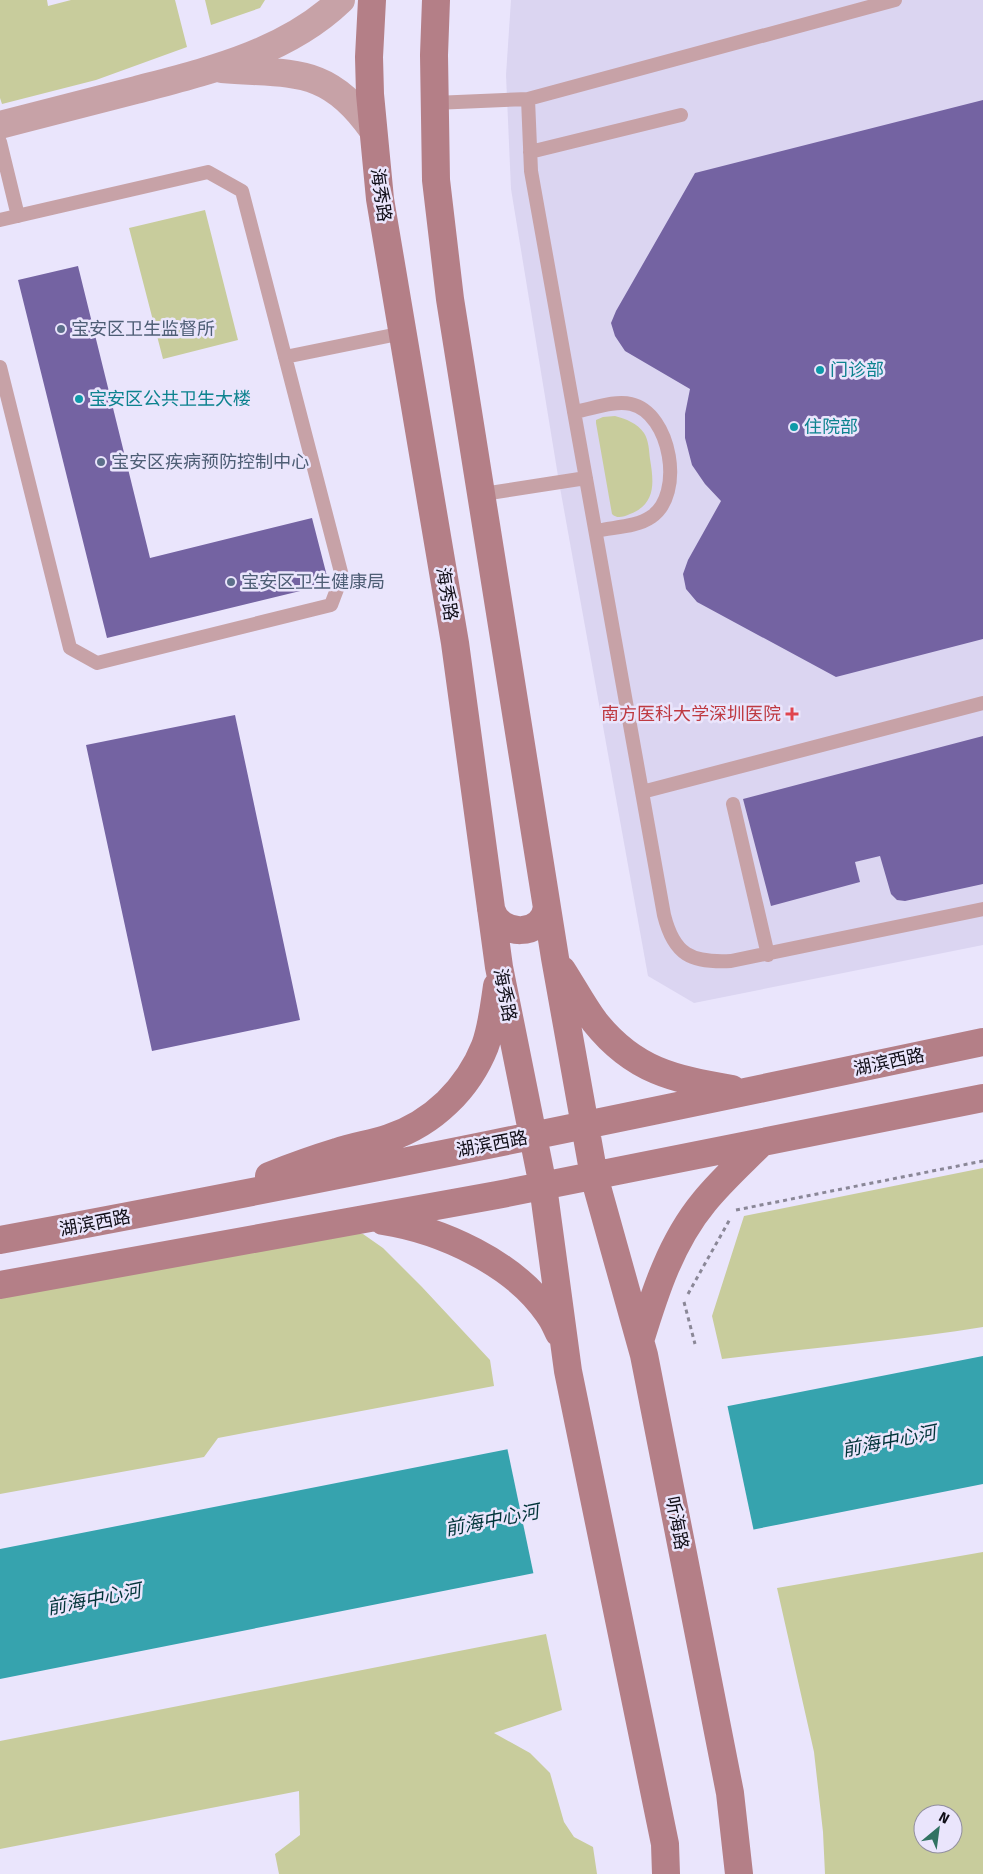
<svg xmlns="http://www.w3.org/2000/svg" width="983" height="1874" viewBox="0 0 983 1874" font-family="'Fira Sans','Noto Sans SC',sans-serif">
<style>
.built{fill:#dbd5f1}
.green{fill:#c8cc9c;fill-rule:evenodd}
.water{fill:#36a3ae}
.pier{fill:#eae5fc}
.building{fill:#7463a2}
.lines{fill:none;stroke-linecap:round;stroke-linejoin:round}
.path{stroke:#8a8797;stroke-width:3;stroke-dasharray:4 4;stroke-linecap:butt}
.lane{stroke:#c7a2a7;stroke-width:14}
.street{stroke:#c7a2a7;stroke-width:28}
.secondary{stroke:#b47f87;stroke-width:28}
.service-dot{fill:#5c6f8a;stroke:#eae5fc;stroke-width:2}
.culture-dot{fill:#0f9aa8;stroke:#eae5fc;stroke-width:2}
.health-dot{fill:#e0444e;stroke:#eae5fc;stroke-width:2}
.labels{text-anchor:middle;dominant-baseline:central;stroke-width:5;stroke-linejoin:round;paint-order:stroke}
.street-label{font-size:18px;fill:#0f0d16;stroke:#eae5fc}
.service-label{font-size:18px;fill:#4e5e75;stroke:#eae5fc;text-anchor:start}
.culture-label{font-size:18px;fill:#0d838f;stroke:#eae5fc;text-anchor:start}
.health-label{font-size:18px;fill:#be3a42;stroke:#eae5fc;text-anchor:end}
.water-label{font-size:19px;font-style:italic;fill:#003439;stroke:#eae5fc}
</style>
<rect width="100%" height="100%" fill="#eae5fc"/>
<path class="built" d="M511,0H983V945L694,1003L648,976L559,482L511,189L506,75Z"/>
<path class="green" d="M0,0H47L48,6L71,0H175L187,47L96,80L2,104L0,98Z
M205,0H265L260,8L211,25Z
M205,210L238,340L163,359L129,228Z
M615,416C626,419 637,423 644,433C649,441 649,451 650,459C654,483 656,504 630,514C623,517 617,519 612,514L596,423V420L603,417Z
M983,1168V1327C897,1341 809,1348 722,1359L712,1316L744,1216Z
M346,1232L363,1234L383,1248L422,1287L490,1360L494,1386L218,1438L204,1457L0,1494V1294Z
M983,1552V1874H825L823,1832L814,1752L777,1588ZM923,1814H953V1844H923Z
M546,1634L562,1710L494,1733L530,1753L550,1773L564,1822L574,1837L593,1847L597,1874H279L275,1854L300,1835L299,1791L0,1849V1741Z"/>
<path class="water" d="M983,1356V1484L0,1679V1549Z"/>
<path class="pier" d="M727,1404L754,1532L534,1576L507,1447Z"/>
<path class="building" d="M983,100V639L836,677L697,602L686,589L683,574L688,560L721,501L705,484L692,465L685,438V414L690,389L625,351L615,336L611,323L616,311L695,173Z
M78,266L150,558L312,518L329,584L107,638L18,280Z
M235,715L300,1020L152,1051L86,745Z
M983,736V884L905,901L897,900L891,894L880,856L855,862L860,882L771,906L743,799Z"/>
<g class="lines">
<path class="path" d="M736,1210L983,1161
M688,1294L730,1219
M684,1302L695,1344"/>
<path class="lane" d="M528,99L531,171L664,915C674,955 691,963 731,961L983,909
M434,103L528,99L895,0
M0,142L18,216
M530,152L681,115
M0,220L208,172L242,191L342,576L331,605L97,663L70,648L0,367
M285,357L403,333
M574,412C592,409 614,400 631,404C671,413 685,495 651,517C637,527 613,527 596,531
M483,494L586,478
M642,792L983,703
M733,804L768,955"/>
<path class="street" d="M222,69C292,75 327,65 372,129
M0,125C45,113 90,102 136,90C208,71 286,53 341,0"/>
<path class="secondary" d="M372,0L369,57L370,94L380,199L455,643L499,967L543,1186L568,1371L665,1844L666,1874
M436,0L434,55L436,180L450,299L555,958L594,1176L644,1355L730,1793L739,1874
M491,909C499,937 543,938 547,907
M562,970C573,987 583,1006 595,1022C634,1071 674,1079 732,1089
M269,1176C292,1167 314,1159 337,1152C354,1146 372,1144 389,1138C433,1123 468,1089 485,1046C492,1027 494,1006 497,986
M383,1221C441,1230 514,1263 548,1313C553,1319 556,1327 559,1333
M0,1240C329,1179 656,1111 983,1042
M0,1285L497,1195L983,1098
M640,1341C655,1292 671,1242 704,1202C721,1181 741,1163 760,1144"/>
</g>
<g class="service-dot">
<circle cx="61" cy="329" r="5"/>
<circle cx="101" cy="462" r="5"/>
<circle cx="231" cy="582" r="5"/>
</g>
<g class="culture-dot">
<circle cx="820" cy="370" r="5"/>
<circle cx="79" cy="399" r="5"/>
<circle cx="794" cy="427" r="5"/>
</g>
<path class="health-dot" d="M789.5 706.5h5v5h5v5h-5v5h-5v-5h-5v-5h5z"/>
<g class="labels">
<g class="street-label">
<text transform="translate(381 195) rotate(82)">海秀路</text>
<text transform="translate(447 594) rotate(81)">海秀路</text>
<text transform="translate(505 995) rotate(79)">海秀路</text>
<text transform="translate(889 1062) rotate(-12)">湖滨西路</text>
<text transform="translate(492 1144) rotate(-11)">湖滨西路</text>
<text transform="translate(95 1223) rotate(-11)">湖滨西路</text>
<text transform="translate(677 1523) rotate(79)">听海路</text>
</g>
<g class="service-label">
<text x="71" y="329">宝安区卫生监督所</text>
<text x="111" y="462">宝安区疾病预防控制中心</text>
<text x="241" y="582">宝安区卫生健康局</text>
</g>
<g class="culture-label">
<text x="830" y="370">门诊部</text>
<text x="89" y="399">宝安区公共卫生大楼</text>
<text x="804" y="427">住院部</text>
</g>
<g class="health-label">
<text x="781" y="714">南方医科大学深圳医院</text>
</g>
<g class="water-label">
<text transform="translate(889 1441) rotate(-11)">前海中心河</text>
<text transform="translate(492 1520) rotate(-11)">前海中心河</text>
<text transform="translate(94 1599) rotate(-11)">前海中心河</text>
</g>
</g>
<g transform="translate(938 1829) rotate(29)"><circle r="24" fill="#eae5fc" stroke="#928fa0"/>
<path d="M0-4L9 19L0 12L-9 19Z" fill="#317262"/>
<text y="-8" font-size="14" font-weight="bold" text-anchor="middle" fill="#0f0d16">N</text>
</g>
</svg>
